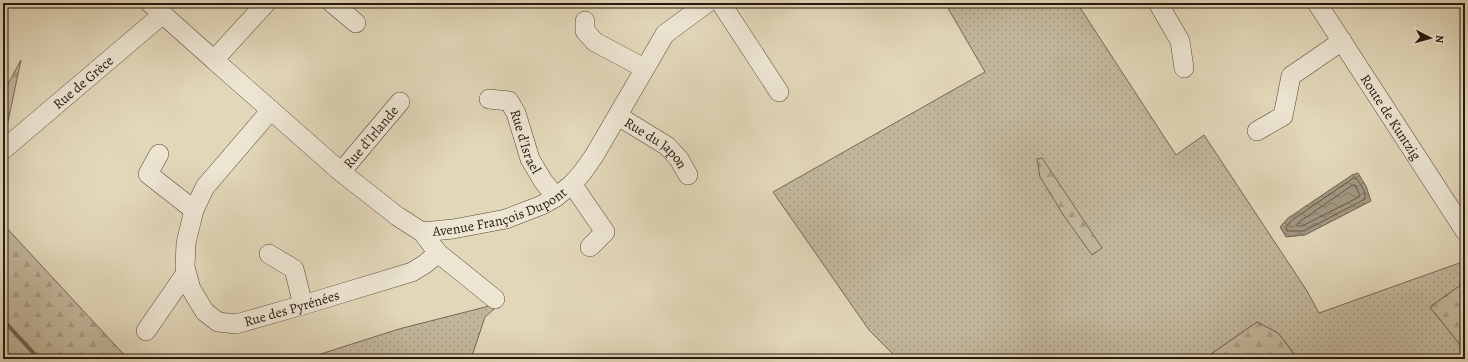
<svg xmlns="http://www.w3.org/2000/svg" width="1468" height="362" viewBox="0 0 1468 362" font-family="Alegreya,serif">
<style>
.grass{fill:url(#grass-dots);stroke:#746855}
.forest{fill:url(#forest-firs);stroke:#746855}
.water{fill:url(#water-waves);stroke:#706452}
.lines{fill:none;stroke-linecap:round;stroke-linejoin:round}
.shore{stroke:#645746;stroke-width:1}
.stream{stroke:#706452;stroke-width:4}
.minor-casing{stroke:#554839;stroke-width:20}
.minor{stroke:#ece5d2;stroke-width:19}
.labels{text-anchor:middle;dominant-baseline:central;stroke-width:3;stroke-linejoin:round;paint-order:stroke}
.street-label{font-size:14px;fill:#26180e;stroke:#ece5d2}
</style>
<defs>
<pattern id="grass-dots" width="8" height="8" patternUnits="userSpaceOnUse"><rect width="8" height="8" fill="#c2b79c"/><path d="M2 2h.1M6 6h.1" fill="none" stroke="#a79d85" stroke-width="1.8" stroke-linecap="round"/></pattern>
<pattern id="forest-firs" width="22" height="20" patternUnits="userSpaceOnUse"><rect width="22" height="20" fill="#c2b79c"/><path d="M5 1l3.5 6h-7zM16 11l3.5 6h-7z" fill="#a79d85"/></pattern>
<pattern id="water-waves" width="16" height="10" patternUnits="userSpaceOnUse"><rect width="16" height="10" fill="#a2967f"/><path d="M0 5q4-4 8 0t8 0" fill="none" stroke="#847966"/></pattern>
</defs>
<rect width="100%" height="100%" fill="#e2d7b9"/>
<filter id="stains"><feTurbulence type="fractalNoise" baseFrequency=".005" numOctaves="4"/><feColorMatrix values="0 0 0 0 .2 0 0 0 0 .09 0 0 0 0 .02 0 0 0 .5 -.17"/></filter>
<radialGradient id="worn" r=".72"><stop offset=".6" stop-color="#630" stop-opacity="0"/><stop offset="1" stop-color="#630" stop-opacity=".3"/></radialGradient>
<path class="grass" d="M945,3H1077L1176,155L1204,135L1307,291L1319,313L1465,261V282L1430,307L1465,351V359H1298L1278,333L1257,322L1204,359H898L869,330L773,192L985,72Z
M501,303L485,317L471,359H305L399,329Z"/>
<path class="forest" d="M21,60L3,145V93Z
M1042,158L1102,248L1092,255L1064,216L1040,177L1037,159Z
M3,224L128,359H3Z
M1465,282V351L1430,307Z
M1257,322L1278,333L1298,359H1204Z"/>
<path class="water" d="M1358,173L1366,186L1371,201L1305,235L1286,237L1280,227L1288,218L1352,175Z"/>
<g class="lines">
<path class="shore" d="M1354,178L1357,179C1361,185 1366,192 1365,199L1304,231H1287L1286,227L1291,221Z
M1353,185H1355L1360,195L1359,197L1302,226H1297L1298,223Z"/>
<path class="stream" d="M3,320L39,359"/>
<defs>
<g id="minor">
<path d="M150,3L214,60"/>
<path id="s1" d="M266,3L214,60L341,172L397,216L422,232L453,229L506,219L542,205L556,197L572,184L582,173L594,156L665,34L707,3"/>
<path d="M332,3L356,23"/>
<path d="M721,3L779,92"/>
<path d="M1158,3L1180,41L1184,68"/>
<path id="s2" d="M1317,3L1465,231"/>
<path d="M585,21V31L595,42L644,68"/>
<path id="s3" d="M489,99L509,101L516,113L530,159L543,181L556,197"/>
<path id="s4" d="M271,110L205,187L194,210L186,243L185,267L191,289L205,312L218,322L236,324L303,305L412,272L425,264L438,253L422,232"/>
<path id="s5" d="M618,116L667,146L679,159L688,175"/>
<path d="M1257,131L1283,116L1291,76L1342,41"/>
<path id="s6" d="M3,150L163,14"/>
<path d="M159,154L148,174L194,210"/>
<path id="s7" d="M341,172L400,102"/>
<path d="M572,184L605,232L590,247"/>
<path d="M438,253L495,299"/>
<path d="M269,254L294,269L303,305"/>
<path d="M146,331L186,273"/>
</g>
</defs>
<use href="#minor" class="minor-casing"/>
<use href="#minor" class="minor"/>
</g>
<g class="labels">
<g class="street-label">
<text stroke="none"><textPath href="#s6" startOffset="105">Rue de Grèce</textPath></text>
<text stroke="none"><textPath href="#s2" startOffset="136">Route de Kuntzig</textPath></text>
<text stroke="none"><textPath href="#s7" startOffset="46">Rue d'Irlande</textPath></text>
<text stroke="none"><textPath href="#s3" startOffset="64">Rue d'Israel</textPath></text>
<text stroke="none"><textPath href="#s5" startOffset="47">Rue du Japon</textPath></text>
<text stroke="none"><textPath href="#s1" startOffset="428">Avenue François Dupont</textPath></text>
<text stroke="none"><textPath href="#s4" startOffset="327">Rue des Pyrénées</textPath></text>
</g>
</g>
<rect width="1468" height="362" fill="none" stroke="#e2d7b9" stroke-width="16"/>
<rect x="4" y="4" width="1460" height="354" fill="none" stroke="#26180e" stroke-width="2"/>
<rect x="8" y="8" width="1452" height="346" fill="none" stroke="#26180e"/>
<g transform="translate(1430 38) rotate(96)" stroke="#ece5d2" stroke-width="3" paint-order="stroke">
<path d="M0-3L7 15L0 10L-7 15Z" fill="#26180e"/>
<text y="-6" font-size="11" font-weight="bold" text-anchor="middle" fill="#26180e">N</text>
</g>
<rect width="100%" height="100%" filter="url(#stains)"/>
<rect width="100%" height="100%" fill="url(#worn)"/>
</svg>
